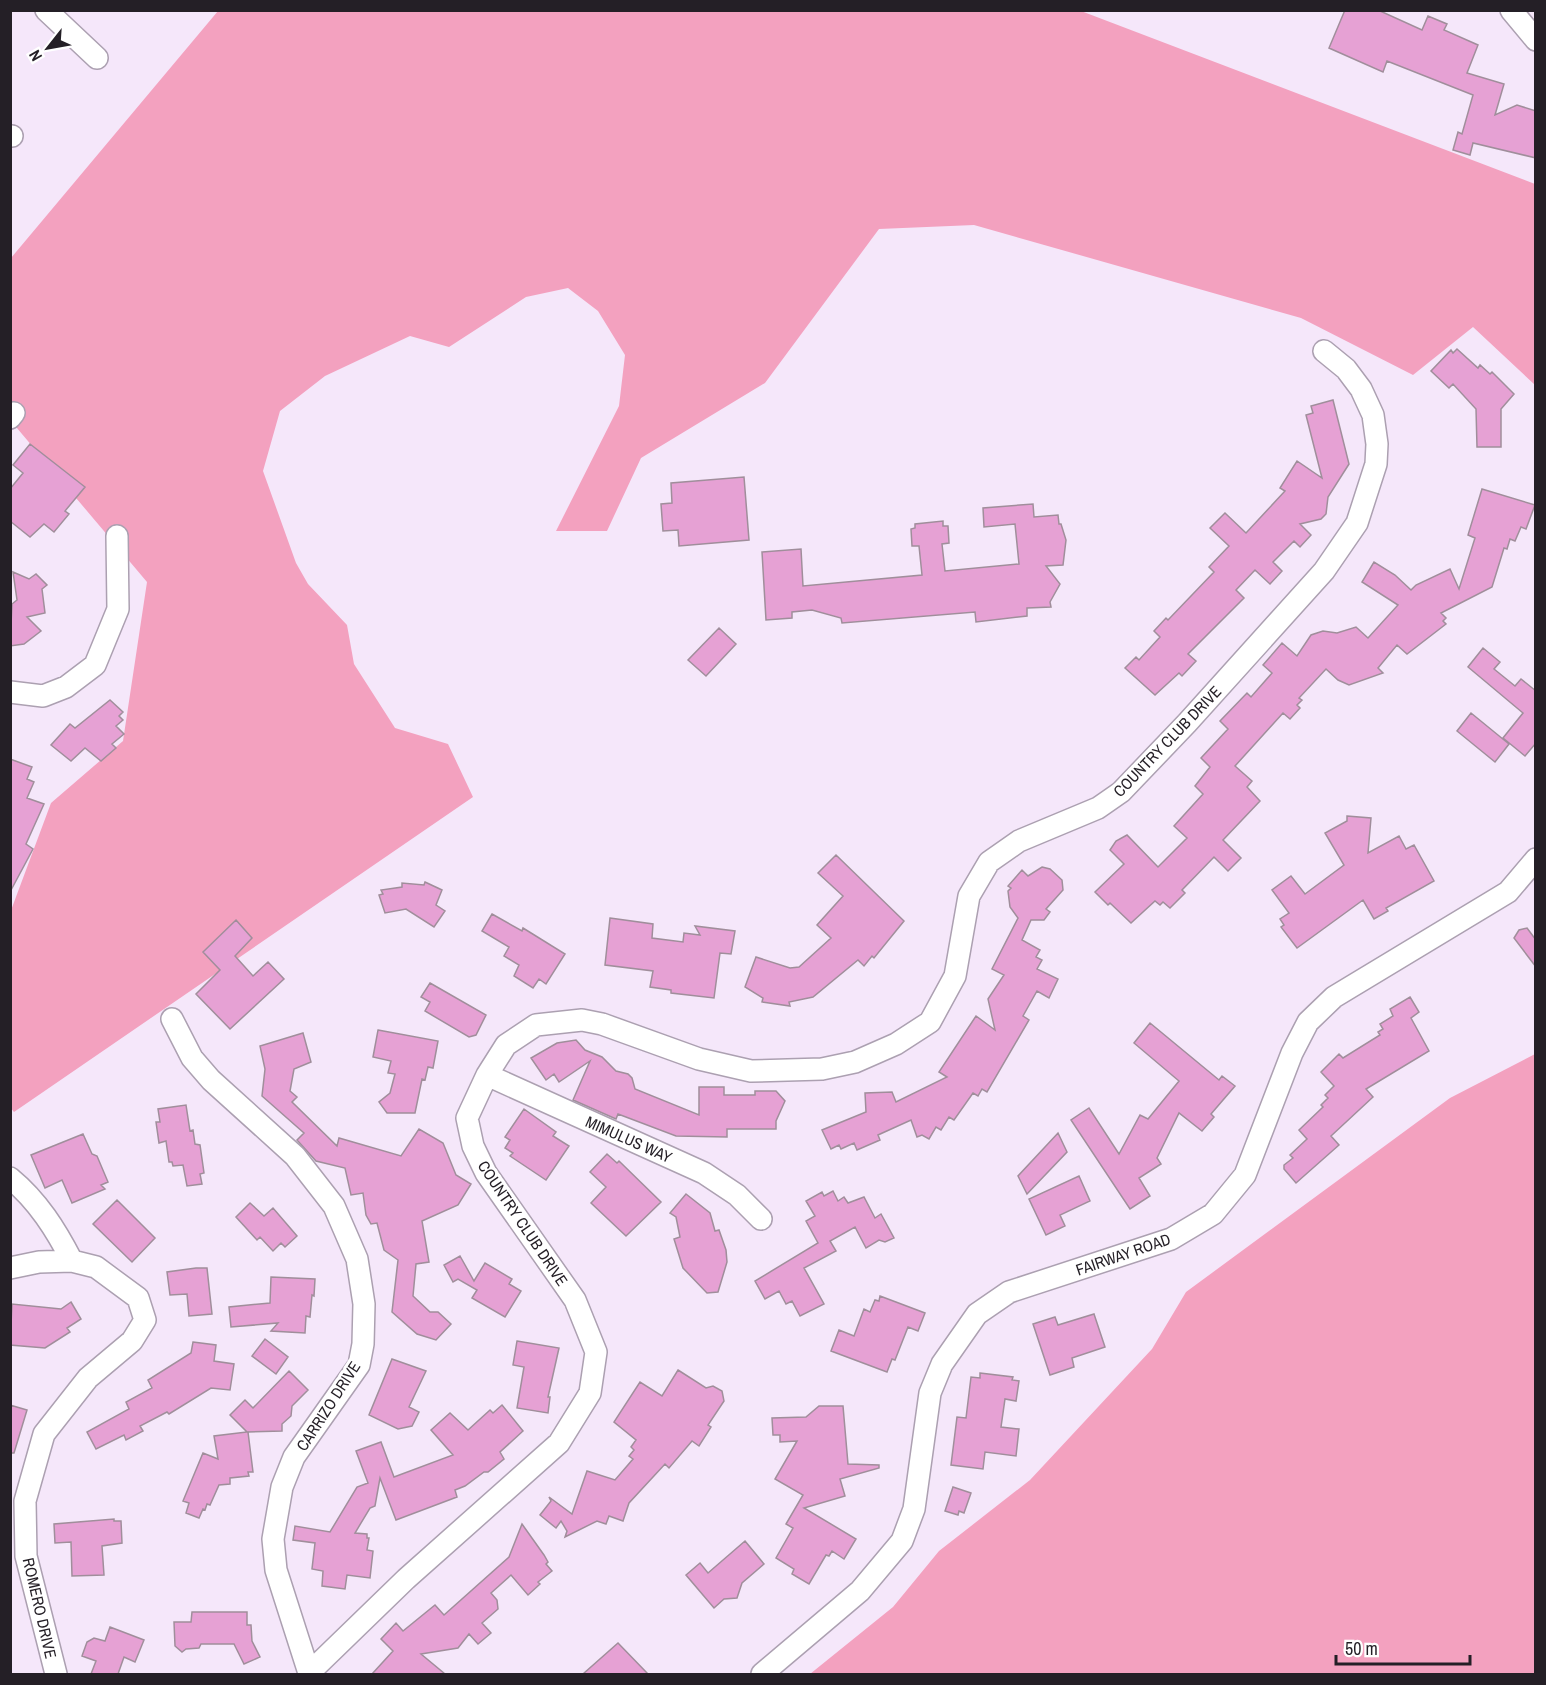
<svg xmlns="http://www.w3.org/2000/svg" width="1546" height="1685" viewBox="0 0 1546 1685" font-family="'Archivo Narrow',sans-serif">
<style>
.green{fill:#f3a1bf}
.building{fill:#e6a1d4;stroke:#a08e9b;stroke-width:1.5}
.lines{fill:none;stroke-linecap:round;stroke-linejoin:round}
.minor-casing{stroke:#aca0b1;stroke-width:24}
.minor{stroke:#fff;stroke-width:21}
.labels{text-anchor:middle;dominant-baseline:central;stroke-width:6;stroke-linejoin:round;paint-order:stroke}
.street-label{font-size:16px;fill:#241f26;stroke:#fff}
</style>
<rect width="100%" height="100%" fill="#f5e7fa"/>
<path class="green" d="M218,11H1081L1535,184V385L1473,327L1413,375L1301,318L974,225L879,229L765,383L641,458L607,531H556L619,406L625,355L598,311L568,288L526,297L449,347L410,336L325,376L280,411L263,471L296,563L308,584L347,625L354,664L395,728L448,744L473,797L14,1112L10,1107V913L51,803L123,741L147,582L11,421V258Z
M1535,1054V1674H810L893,1607L939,1551L1030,1480L1152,1349L1186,1292L1450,1098Z"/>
<path class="building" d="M1345,10H1378L1422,30L1428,16L1447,24L1444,30L1478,45L1467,73L1504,84L1495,115L1517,105L1536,111V158L1473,143L1470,155L1453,150L1458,132L1462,134L1473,95L1387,61L1383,72L1329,48Z
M1457,349L1478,368L1480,365L1490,374L1492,372L1514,394L1501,409V447H1477L1476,409L1453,384L1449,388L1431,371L1451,350L1453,353Z
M1333,400L1349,464L1328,497L1326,514L1321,519L1300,524L1311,535L1300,547L1294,541L1273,562L1282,571L1270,584L1255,570L1236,590L1244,598L1188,654L1196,661L1182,676L1179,673L1155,695L1125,668L1136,657L1139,660L1160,637L1154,631L1166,618L1168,620L1214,572L1209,567L1229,546L1210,528L1225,513L1246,533L1285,491L1280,488L1297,461L1322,478L1306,415L1313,413L1311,406Z
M30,444L85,487L65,511L69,514L54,532L44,524L30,537L10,521V489L23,473L13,465Z
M744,477L749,540L679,546L678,530L663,531L661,504L672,503L671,483Z
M1482,489L1535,505L1526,529L1521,527L1515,541L1510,539L1507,549L1504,548L1492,587L1441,613L1446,618L1443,621L1446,624L1407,654L1397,645L1378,668L1383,673L1349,685L1338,680L1326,669L1299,698L1302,700L1297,705L1300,708L1290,719L1283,713L1235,766L1252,781L1247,787L1260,801L1223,840L1241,858L1228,871L1214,857L1182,890L1185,893L1170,908L1163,902L1160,905L1155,901L1131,923L1110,903L1108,905L1095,892L1124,864L1110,850L1116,841L1127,835L1158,867L1187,838L1174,826L1203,794L1195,786L1210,767L1201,758L1228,729L1220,721L1247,693L1251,697L1272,673L1263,665L1282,643L1297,656L1311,635L1323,631L1337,633L1356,627L1368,638L1398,605L1362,582L1374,562L1395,575L1411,590L1416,585L1450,569L1459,589L1475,538L1468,535Z
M1033,504L1034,517L1058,515L1059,524H1061L1066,540L1063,565L1046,566L1060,584L1050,602L1051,607L1027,608V616L976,622L975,612L842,623L841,618L812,610L792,612V618L766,620L762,552L801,549L803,586L922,575L919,546H912L911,529L915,528V524L943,521V526H948L949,543L942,544L945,571L1019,564L1015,524L984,527L983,508Z
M13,572L29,579L36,574L47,585L42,589L45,613L27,617L41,631L24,644L10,646L12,604L17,600Z
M719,628L736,644L706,676L688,660Z
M1483,648L1500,662L1494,669L1515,686L1521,679L1536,691V743L1525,756L1503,738L1523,713L1468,667Z
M110,700L123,712L119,716L123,720L116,726L124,734L112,744L116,748L101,761L85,748L71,761L51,745L70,724L75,728Z
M1471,713L1509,744L1495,762L1457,731Z
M10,759L32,767L27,779L34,782L27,798L44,804L26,844L33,849L10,892Z
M1347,816L1371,818L1368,853L1399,836L1406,849L1414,845L1434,881L1386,908L1388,911L1374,919L1363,900L1297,948L1281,927L1284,925L1280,919L1289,913L1272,890L1291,876L1305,894L1344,865L1325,833L1347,821Z
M836,855L904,921L874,958L872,956L864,966L858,960L813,997L789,1002L790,1006L762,1002L763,998L745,987L756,957L790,968L799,967L831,938L817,925L843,896L818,873Z
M1042,867L1050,869L1062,880L1063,890L1046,909L1050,912L1044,920H1031L1022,940L1040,950L1036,957L1042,960L1037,969L1058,979L1049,998L1037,991L1023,1016L1029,1020L987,1092L982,1089L978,1096L973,1093L954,1120L949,1117L941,1130L936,1127L929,1139L922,1135L917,1137L911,1120L878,1135L880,1140L857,1150L854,1143L841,1149L839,1145L831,1149L822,1130L866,1112L865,1093L892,1092L896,1102L947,1077L939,1072L976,1016L995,1030L988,999L1004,975L992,969L1018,918L1010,907L1008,891L1011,888L1008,886L1022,870L1028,876Z
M425,882L442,890L436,905L445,911L434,927L406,909L385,913L379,895L383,894L381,890L402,887V883L424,885Z
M492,914L522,931L523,928L565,954L546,984L539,979L533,988L514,976L519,965L504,956L509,947L482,931Z
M610,918L653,924L652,938L683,942L684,933L700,935L695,926L735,931L731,954L720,953L714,998L671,993V990L650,987L653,971L605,965Z
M236,920L252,938L235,956L253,976L268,962L284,979L230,1029L196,994L220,970L203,952Z
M1527,928L1536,940V967L1514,938L1519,930Z
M430,983L486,1015L476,1035L469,1037L425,1011L430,1002L421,997Z
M1410,997L1419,1012L1411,1018L1429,1051L1366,1089L1373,1097L1331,1136L1339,1145L1296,1183L1284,1169V1165L1293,1158L1290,1155L1307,1139L1299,1130L1323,1107L1321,1105L1328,1098L1325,1095L1334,1086L1321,1072L1339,1054L1343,1058L1380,1035L1378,1032L1383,1029L1380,1024L1393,1016L1390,1009Z
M1150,1023L1219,1080L1222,1076L1235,1086L1211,1114L1214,1117L1202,1131L1179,1113L1157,1158L1161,1164L1139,1178L1150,1196L1130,1209L1071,1120L1089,1108L1119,1154L1140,1115L1148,1119L1179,1081L1134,1043Z
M378,1030L438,1041L433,1068L428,1067L425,1080L422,1079L415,1113H387L379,1102L390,1093L395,1074L388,1073L391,1061L373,1057Z
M303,1033L311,1062L294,1069L290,1091L297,1097L292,1102L337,1146L339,1138L401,1156L419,1129L443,1143L456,1175L471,1184L458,1205L422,1221L429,1262L416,1264L413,1296L430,1312H438L451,1324L436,1340L417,1334L392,1312L398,1260L384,1250L377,1223L371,1224L366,1215L363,1193L351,1195L345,1168L316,1161L297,1140L304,1133L262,1096L265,1069L260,1046Z
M576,1040L585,1050L602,1057L616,1071L628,1074L632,1078L635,1089L699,1115V1087H724V1095H755V1091H776L785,1101L776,1121V1129H727V1137L676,1136L618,1114L616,1119L573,1100L590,1061L559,1082L554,1074L546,1080L531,1058L557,1043Z
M186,1105L190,1131L193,1130L195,1144L200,1145L204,1173L200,1174L202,1184L187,1186L183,1165L173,1166L172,1162H169L166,1141L159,1143L156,1122H160L158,1109Z
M524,1109L556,1132L553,1136L569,1146L546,1180L510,1156L513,1153L505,1148L510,1140L505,1137Z
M1058,1133L1067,1152L1027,1194L1018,1176Z
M83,1134L92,1154L97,1156L108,1182L101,1185L105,1189L72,1203L62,1180L45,1188L31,1155Z
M607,1154L617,1163L619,1161L661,1202L626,1236L591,1203L606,1187L590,1172Z
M1079,1176L1090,1201L1060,1215L1065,1226L1046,1235L1029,1199Z
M833,1191L838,1201L844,1197L848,1203L864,1197L875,1218L881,1214L894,1238L885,1242L879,1240L866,1248L855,1227L830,1241L836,1251L804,1268L824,1304L800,1316L792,1301L786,1304L779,1291L765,1299L755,1281L818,1243L806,1221L815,1216L806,1201L822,1192L824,1196Z
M686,1194L710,1213L715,1231L719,1230L726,1250L727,1262L718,1292L707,1293L683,1268L674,1239L680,1237L676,1217L670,1213Z
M117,1200L155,1238L132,1262L93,1224Z
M250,1203L264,1216L273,1208L297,1236L285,1247L281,1243L273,1251L260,1237L257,1240L236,1217Z
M460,1256L474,1281L485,1263L512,1279L509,1284L521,1291L505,1317L472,1298L477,1290L458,1279L453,1282L444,1265Z
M196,1268H207L212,1314L189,1316L187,1294L170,1295L167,1272Z
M271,1277L315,1279L314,1296L312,1295L310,1317L306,1316L305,1333L271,1331L278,1323L231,1327L229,1307L270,1303Z
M880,1296L925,1313L918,1331L908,1327L895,1360L892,1359L887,1372L831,1351L839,1330L854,1336L864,1309L870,1312L875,1300L879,1301Z
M71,1302L81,1319L67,1328L70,1332L45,1348L10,1345L12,1304L61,1309Z
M1094,1314L1105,1347L1072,1358L1074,1367L1050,1375L1033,1324L1055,1317L1058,1325Z
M265,1339L288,1357L276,1374L252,1356Z
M517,1341L559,1348L548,1397H550L548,1413L517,1408L524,1367L513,1365Z
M193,1342L216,1345L214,1361L234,1364L230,1390L211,1388L169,1414L167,1412L140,1426L143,1431L126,1440L124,1435L96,1449L87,1432L129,1409L126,1402L152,1388L148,1380L191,1353Z
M392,1359L426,1371L409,1407L419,1412L412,1426L398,1429L369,1415Z
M678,1370L706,1388L713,1386L722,1391L724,1401L708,1425L711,1427L699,1446L692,1441L669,1468L665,1464L629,1503L623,1521L609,1516L606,1524L597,1521L565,1537L567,1531L561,1521L556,1528L540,1515L551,1501L549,1497L572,1514L587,1471L615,1480L633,1459L629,1456L634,1450L631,1447L636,1440L614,1422L640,1382L662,1396Z
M289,1371L308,1390L292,1406L291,1416L282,1424V1431L248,1432L253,1472H248L249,1476L230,1478V1484L219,1485L210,1505L207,1504L205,1510L203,1509L199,1518L186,1513L189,1503L183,1501L203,1453L218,1459L214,1436L247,1432L230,1415L245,1400L253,1408Z
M980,1373L1013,1377L1012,1380L1019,1381L1016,1401L1005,1399L1001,1427L1019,1429L1016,1456L985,1452L983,1469L951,1465L957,1417L966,1418L971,1377L980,1378Z
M10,1405L27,1410L14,1453H10Z
M502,1405L523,1431L500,1452L504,1459L488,1472H484L465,1486L455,1490L457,1497L396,1520L380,1478L375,1506L370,1508L355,1533L367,1534V1538H369L367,1550L373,1551L370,1578L347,1575L345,1589L322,1586L323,1571L312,1569L315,1543L293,1540L295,1526L330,1532L357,1487L368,1483L356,1451L381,1442L394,1477L453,1455L431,1430L450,1413L468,1430L490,1410L493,1413Z
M819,1406H843L848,1464L879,1465V1468L840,1479L845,1496L804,1508L856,1539L844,1559L832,1551L829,1556L826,1555L809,1584L792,1574L794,1569L776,1558L793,1528L786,1524L803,1495L775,1479L797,1441L780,1442V1435H773L772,1418L806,1417Z
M953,1487L971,1493L964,1513L959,1511L958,1515L945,1511Z
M114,1519V1521H121L122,1543L102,1546L104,1575L72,1576L71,1542L55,1543L54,1524Z
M522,1524L544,1555L548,1562L546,1564L552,1571L538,1582L540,1584L528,1595L511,1575L491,1593L497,1600L498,1609L482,1623L491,1633L478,1644L469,1634L458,1648L421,1654L445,1674H372L393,1651L381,1639L396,1623L403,1631L435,1605L444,1615L509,1557Z
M745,1541L764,1564L742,1583L737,1598L724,1599L714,1608L686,1575L700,1563L708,1573Z
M192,1612H247V1625H251L252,1641L260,1657L244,1664L234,1644H201L199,1648L186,1649L182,1652L175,1646L174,1622H191Z
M110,1627L144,1640L135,1662L124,1657L118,1674H91L96,1661L82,1656L87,1642L94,1638L105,1641Z
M618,1643L648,1674H583Z"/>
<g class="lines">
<defs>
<path id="minor" d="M46,10L97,58
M1511,10L1536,40
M10,136H12
M10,418L14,413
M10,692L43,696L66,687L95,665L118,609L117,536
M172,1019L192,1058L211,1080L295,1156L334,1206L357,1259L364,1304L363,1344L359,1365L294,1457L282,1487L273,1539L276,1570L309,1673
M487,1075L704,1173L737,1195L761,1219
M10,1178C38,1201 56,1230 72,1261L96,1267L138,1298L145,1320L132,1341L88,1378L44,1434L25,1501L26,1556L56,1674
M10,1268L39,1262L72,1261
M308,1674L406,1579L559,1443L590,1393L596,1352L575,1300L486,1173L473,1146L467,1118L487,1075L506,1045L536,1025L582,1020L602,1024L699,1059L751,1071L822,1069L855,1062L896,1044L930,1022L955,976L969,896L989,862L1019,841L1098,808L1121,792L1187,723L1324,571L1357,523L1376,464L1377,444L1373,415L1361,389L1346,369L1324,351
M762,1674L860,1591L902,1541L914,1509L930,1393L942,1364L977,1314L1009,1292L1171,1239L1213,1214L1245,1175L1292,1053L1308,1022L1334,997L1508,892L1536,859"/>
</defs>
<use href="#minor" class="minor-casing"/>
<use href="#minor" class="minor"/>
</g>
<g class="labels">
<g class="street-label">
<text transform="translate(1167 741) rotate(-46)">COUNTRY CLUB DRIVE</text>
<text transform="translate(629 1139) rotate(24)">MIMULUS WAY</text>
<text transform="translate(523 1223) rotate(56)">COUNTRY CLUB DRIVE</text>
<text transform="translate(1123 1254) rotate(-19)">FAIRWAY ROAD</text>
<text transform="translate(328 1406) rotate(-57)">CARRIZO DRIVE</text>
<text transform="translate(40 1608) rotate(77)">ROMERO DRIVE</text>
</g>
</g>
<rect width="1546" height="1685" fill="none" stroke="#241f26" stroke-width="24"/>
<g transform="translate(48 48) rotate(239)" stroke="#ffffff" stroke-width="4.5" paint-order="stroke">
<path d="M0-4.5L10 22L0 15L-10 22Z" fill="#241f26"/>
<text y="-9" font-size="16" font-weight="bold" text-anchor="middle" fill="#241f26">N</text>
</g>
<path d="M1336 1655v9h134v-9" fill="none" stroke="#241f26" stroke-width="3"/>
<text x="1345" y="1655" font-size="18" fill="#241f26" stroke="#ffffff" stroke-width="4.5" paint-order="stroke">50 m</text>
</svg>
